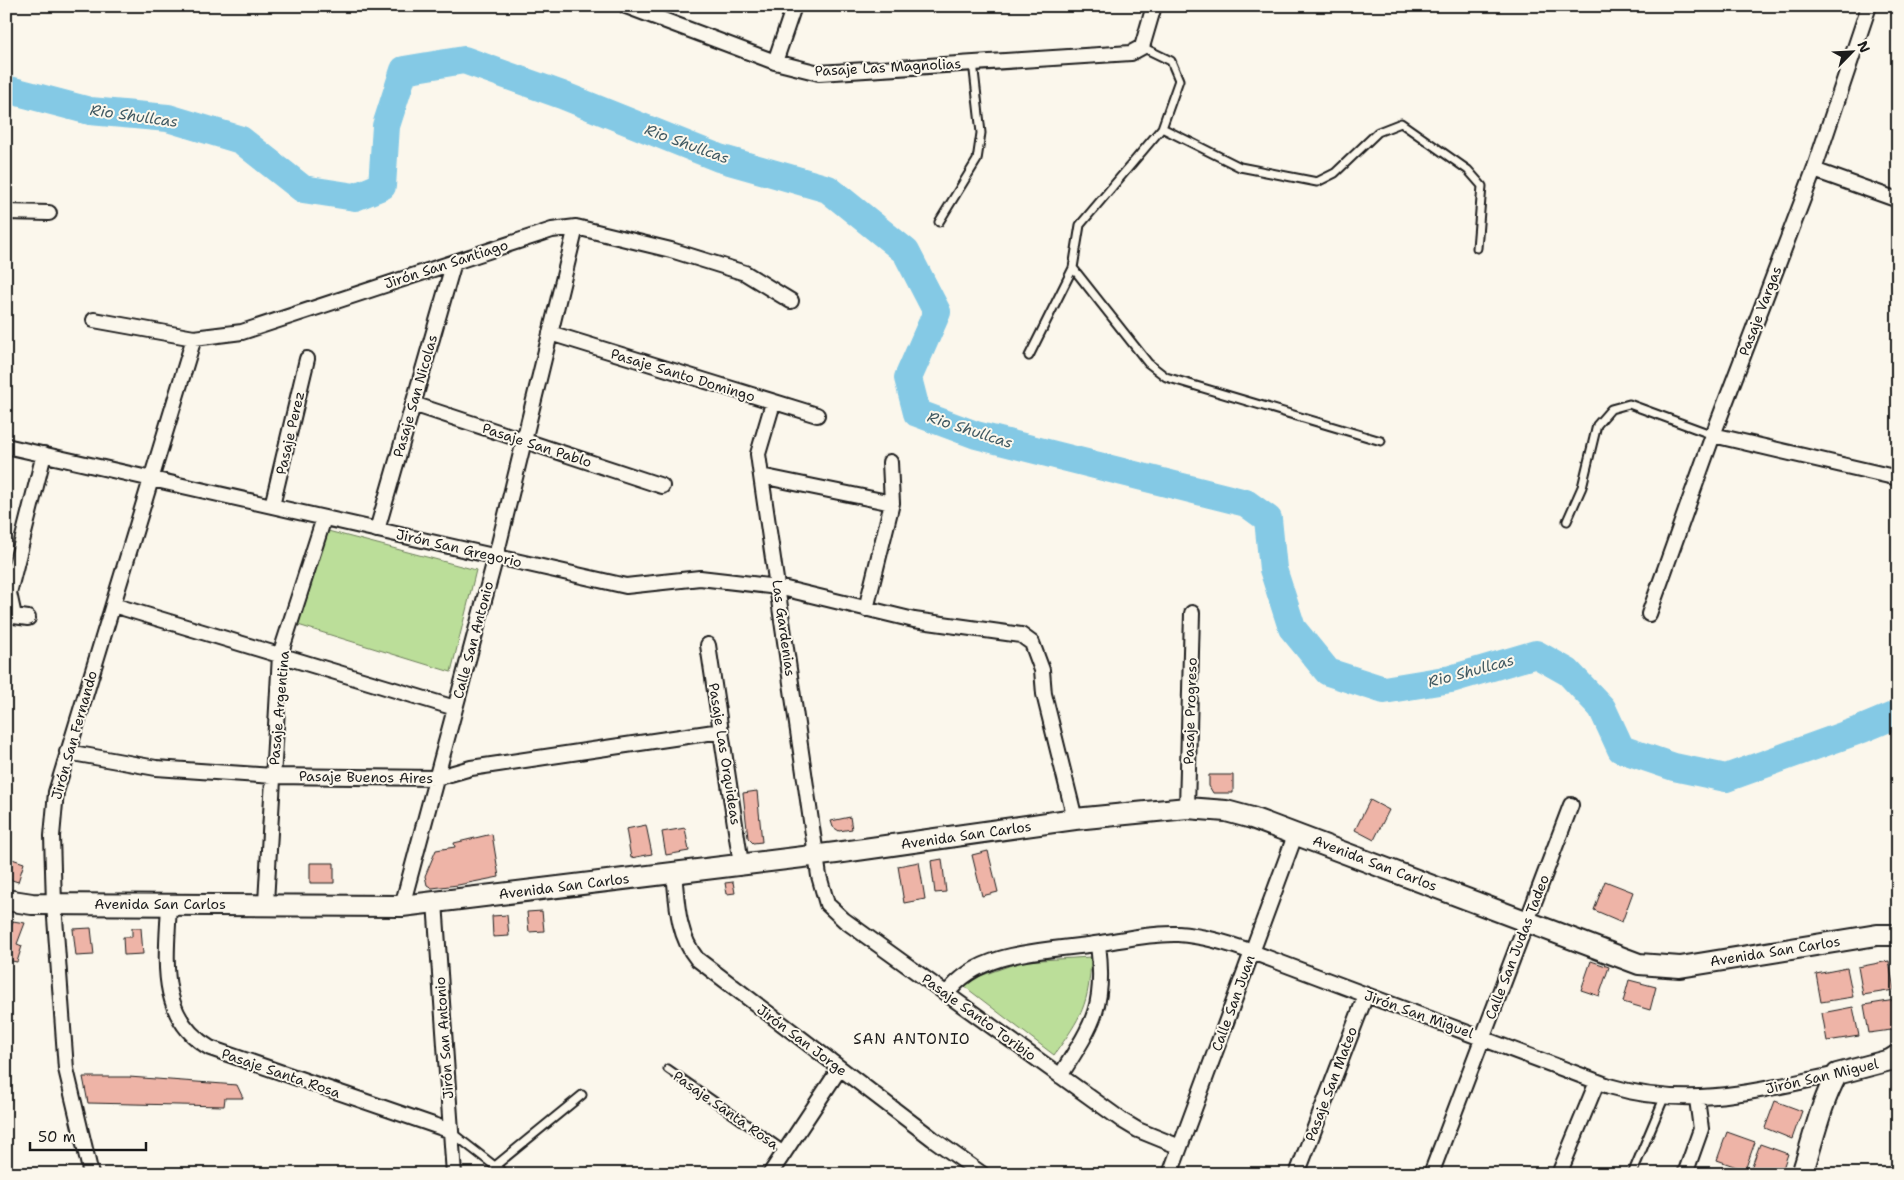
<svg xmlns="http://www.w3.org/2000/svg" width="1904" height="1180" viewBox="0 0 1904 1180" font-family="'Shantell Sans',sans-serif">
<style>
.green{fill:#bbde99;stroke:#6c7d5a}
.lines{fill:none;stroke-linecap:round;stroke-linejoin:round}
.river{stroke:#84c9e5;stroke-width:28}
.building{fill:#eeb4a7;stroke:#1c1c1c}
.lane-casing{stroke:#1c1c1c;stroke-width:11}
.street-casing{stroke:#1c1c1c;stroke-width:18}
.secondary-casing{stroke:#1c1c1c;stroke-width:24}
.lane{stroke:#fbf7ec;stroke-width:7}
.street{stroke:#fbf7ec;stroke-width:14}
.secondary{stroke:#fbf7ec;stroke-width:20}
.labels{text-anchor:middle;dominant-baseline:central;stroke-width:4;stroke-linejoin:round;paint-order:stroke}
.street-label{font-size:14px;fill:#1c1c1c;stroke:#fbf7ec}
.water-label{font-size:15px;font-style:italic;fill:#405962;stroke:#fbf7ec}
.neighbourhood-label{font-size:15px;letter-spacing:1px;fill:#1c1c1c;stroke:#fbf7ec}
</style>
<rect width="100%" height="100%" fill="#fbf7ec"/>
<filter id="ink" filterUnits="userSpaceOnUse"><feTurbulence type="fractalNoise" baseFrequency=".02" numOctaves="2"/><feDisplacementMap in="SourceGraphic" scale="10" xChannelSelector="R" yChannelSelector="G"/><feConvolveMatrix kernelMatrix="1 2 1 2 8 2 1 2 1" color-interpolation-filters="sRGB"/></filter>
<g filter="url(#ink)">
<path class="green" d="M328,531L476,570L451,672L298,625Z
M1091,957C1089,1005 1082,1016 1054,1055L960,983L1023,961Z"/>
<g class="lines">
<path class="river" d="M6,89L90,111L168,118L241,140L303,189L355,197L382,186L386,126L404,70L464,60L562,95L719,158L828,189L906,252L937,312L908,378L917,413L976,435L1246,503L1268,519L1273,569L1292,628L1328,672L1384,690L1451,679L1536,654L1568,672L1602,708L1621,749L1674,767L1726,778L1862,729L1898,714"/>
</g>
<path class="building" d="M1209,775H1233V793H1213L1209,786Z
M757,791L762,842L753,843L748,838L743,793Z
M1370,800L1389,810L1374,840L1355,830Z
M850,817L852,829L839,831L833,827L831,821Z
M646,825L652,854L631,858L626,829Z
M685,828L689,851L666,855L662,832Z
M492,834L499,877L458,885L432,888L427,885L425,876L436,850L455,847L454,843Z
M988,851L998,892L982,896L972,855Z
M6,857L24,863L18,882L6,878Z
M942,859L946,892L935,893L931,861Z
M919,862L925,899L904,903L898,866Z
M310,863H334V883H310Z
M1605,881L1633,892L1622,922L1594,910Z
M733,882L735,893L727,894L725,883Z
M542,911L544,931L529,932L527,912Z
M507,915L509,936L493,937L492,916Z
M6,919L13,921L6,940Z
M13,921L25,923L17,944L22,946L17,962L6,960V940Z
M91,928L94,955L76,956L73,929Z
M132,928H141L143,954L124,955L123,937H132Z
M1591,961L1609,967L1599,996L1581,990Z
M1889,961L1894,990L1863,995L1858,967Z
M1847,968L1853,997L1821,1002L1816,974Z
M1629,980L1656,987L1650,1010L1623,1002Z
M1895,1000L1898,1029L1869,1033L1864,1005Z
M1853,1007L1859,1036L1827,1041L1822,1013Z
M83,1077H129L237,1085L243,1098H225L224,1106L88,1103Z
M1775,1101L1802,1111L1792,1139L1765,1128Z
M1727,1132L1755,1142L1745,1170L1717,1160Z
M1760,1144L1788,1154L1781,1174H1757L1750,1171Z"/>
<g class="lines">
<defs>
<path id="lane" d="M1162,128L1240,167L1317,182L1335,173L1378,132L1401,123L1468,170L1482,186L1477,248
M939,222L977,160L981,133L973,62
M1073,268L1148,363L1166,377L1381,441
M1029,356L1073,268L1080,225L1162,128L1179,80L1171,61L1142,47
M1567,521L1582,487L1597,425L1611,409L1629,404L1713,435
M668,1069L785,1151
M451,1132L505,1174
M495,1166L582,1095
M1632,1174L1664,1098"/>
<path id="street" d="M626,6L775,62L819,73L1131,53L1142,47L1154,6
M775,62L794,6
M1814,170L1898,200
M6,212L49,213
M94,320L194,338L242,332L552,230L576,227L671,250L745,273L791,301
M550,333L817,415
M773,403L758,454L761,476L819,876L827,904L844,920L1123,1121L1138,1130L1180,1147
M413,404L662,486
M1713,435L1898,478
M6,446L626,586L700,578L778,587L914,620L1021,635L1032,643L1042,670L1044,694L1075,819
M761,476L892,503
M272,506L307,359
M377,530L454,262
M113,605L455,708
M866,609L892,503L890,462
M1649,614L1713,435L1814,170L1869,6
M28,618L14,616L9,593L44,454
M708,645L741,864
M67,752L156,768L273,776L436,778L471,768L721,731
M1187,808L1192,613
M674,872C677,902 677,934 697,959L933,1139L982,1174
M435,902L454,1174
M266,903L280,655L324,518
M169,904C167,956 156,1017 210,1048L451,1131
M402,906L496,556L576,227
M947,994C977,950 1047,951 1095,944C1122,940 1150,933 1178,934C1204,936 1228,943 1252,952L1609,1086C1689,1110 1757,1091 1837,1074
M1060,1076C1093,1024 1106,1007 1098,944
M91,1174L66,1069L54,904L52,836L56,792L194,338
M770,1174L840,1068
M1170,1174L1296,833
M1297,1174L1366,995
M1431,1174L1571,805
M1559,1174L1597,1082
M1685,1174L1701,1129L1697,1099"/>
<path id="secondary" d="M6,900L32,904L402,906L836,853L1075,819L1187,808L1226,811L1252,818L1639,964L1680,967L1877,935H1898
M1802,1174C1813,1141 1820,1105 1837,1074L1890,1060L1898,1055"/>
</defs>
<use href="#lane" class="lane-casing"/>
<use href="#street" class="street-casing"/>
<use href="#secondary" class="secondary-casing"/>
<use href="#lane" class="lane"/>
<use href="#street" class="street"/>
<use href="#secondary" class="secondary"/>
</g>
</g>
<g class="labels">
<g class="street-label">
<text transform="translate(888 67) rotate(-3)">Pasaje Las Magnolias</text>
<text transform="translate(446 264) rotate(-18)">Jirón San Santiago</text>
<text transform="translate(1760 311) rotate(-69)">Pasaje Vargas</text>
<text transform="translate(683 375) rotate(17)">Pasaje Santo Domingo</text>
<text transform="translate(415 396) rotate(-74)">Pasaje San Nicolas</text>
<text transform="translate(290 433) rotate(-77)">Pasaje Perez</text>
<text transform="translate(537 445) rotate(18)">Pasaje San Pablo</text>
<text transform="translate(459 548) rotate(13)">Jirón San Gregorio</text>
<text transform="translate(784 628) rotate(82)">Las Gardenias</text>
<text transform="translate(473 640) rotate(-75)">Calle San Antonio</text>
<text transform="translate(279 708) rotate(-85)">Pasaje Argentina</text>
<text transform="translate(1190 711) rotate(-88)">Pasaje Progreso</text>
<text transform="translate(74 735) rotate(-74)">Jirón San Fernando</text>
<text transform="translate(725 754) rotate(81)">Pasaje Las Orquideas</text>
<text transform="translate(366 777) rotate(1)">Pasaje Buenos Aires</text>
<text transform="translate(966 835) rotate(-8)">Avenida San Carlos</text>
<text transform="translate(1375 863) rotate(21)">Avenida San Carlos</text>
<text transform="translate(564 886) rotate(-7)">Avenida San Carlos</text>
<text x="160" y="904">Avenida San Carlos</text>
<text transform="translate(1517 947) rotate(-69)">Calle San Judas Tadeo</text>
<text transform="translate(1775 951) rotate(-9)">Avenida San Carlos</text>
<text transform="translate(1233 1003) rotate(-70)">Calle San Juan</text>
<text transform="translate(1419 1014) rotate(20)">Jirón San Miguel</text>
<text transform="translate(979 1017) rotate(36)">Pasaje Santo Toribio</text>
<text transform="translate(444 1038) rotate(-94)">Jirón San Antonio</text>
<text transform="translate(802 1040) rotate(37)">Jirón San Jorge</text>
<text transform="translate(281 1073) rotate(19)">Pasaje Santa Rosa</text>
<text transform="translate(1822 1076) rotate(-13)">Jirón San Miguel</text>
<text transform="translate(1331 1084) rotate(-69)">Pasaje San Mateo</text>
<text transform="translate(726 1110) rotate(35)">Pasaje Santa Rosa</text>
</g>
<g class="water-label">
<text transform="translate(134 116) rotate(8)">Rio Shullcas</text>
<text transform="translate(687 144) rotate(20)">Rio Shullcas</text>
<text transform="translate(970 430) rotate(18)">Rio Shullcas</text>
<text transform="translate(1471 671) rotate(-15)">Rio Shullcas</text>
</g>
<g class="neighbourhood-label">
<text x="912" y="1039">SAN ANTONIO</text>
</g>
</g>
<rect width="1904" height="1180" fill="none" stroke="#fbf7ec" stroke-width="25"/>
<rect x="12" y="12" width="1879" height="1155" fill="none" stroke="#1c1c1c" stroke-width="2" filter="url(#ink)"/>
<g transform="translate(1852 52) rotate(66)" stroke="#fbf7ec" stroke-width="4" paint-order="stroke">
<path d="M0-4L9 19L0 12L-9 19Z" fill="#1c1c1c"/>
<text y="-8" font-size="14" font-weight="bold" text-anchor="middle" fill="#1c1c1c">N</text>
</g>
<path d="M30 1142v8h116v-8" fill="none" stroke="#1c1c1c" stroke-width="2.5"/>
<text x="38" y="1142" font-size="15" fill="#1c1c1c" stroke="#fbf7ec" stroke-width="4" paint-order="stroke">50 m</text>
</svg>
